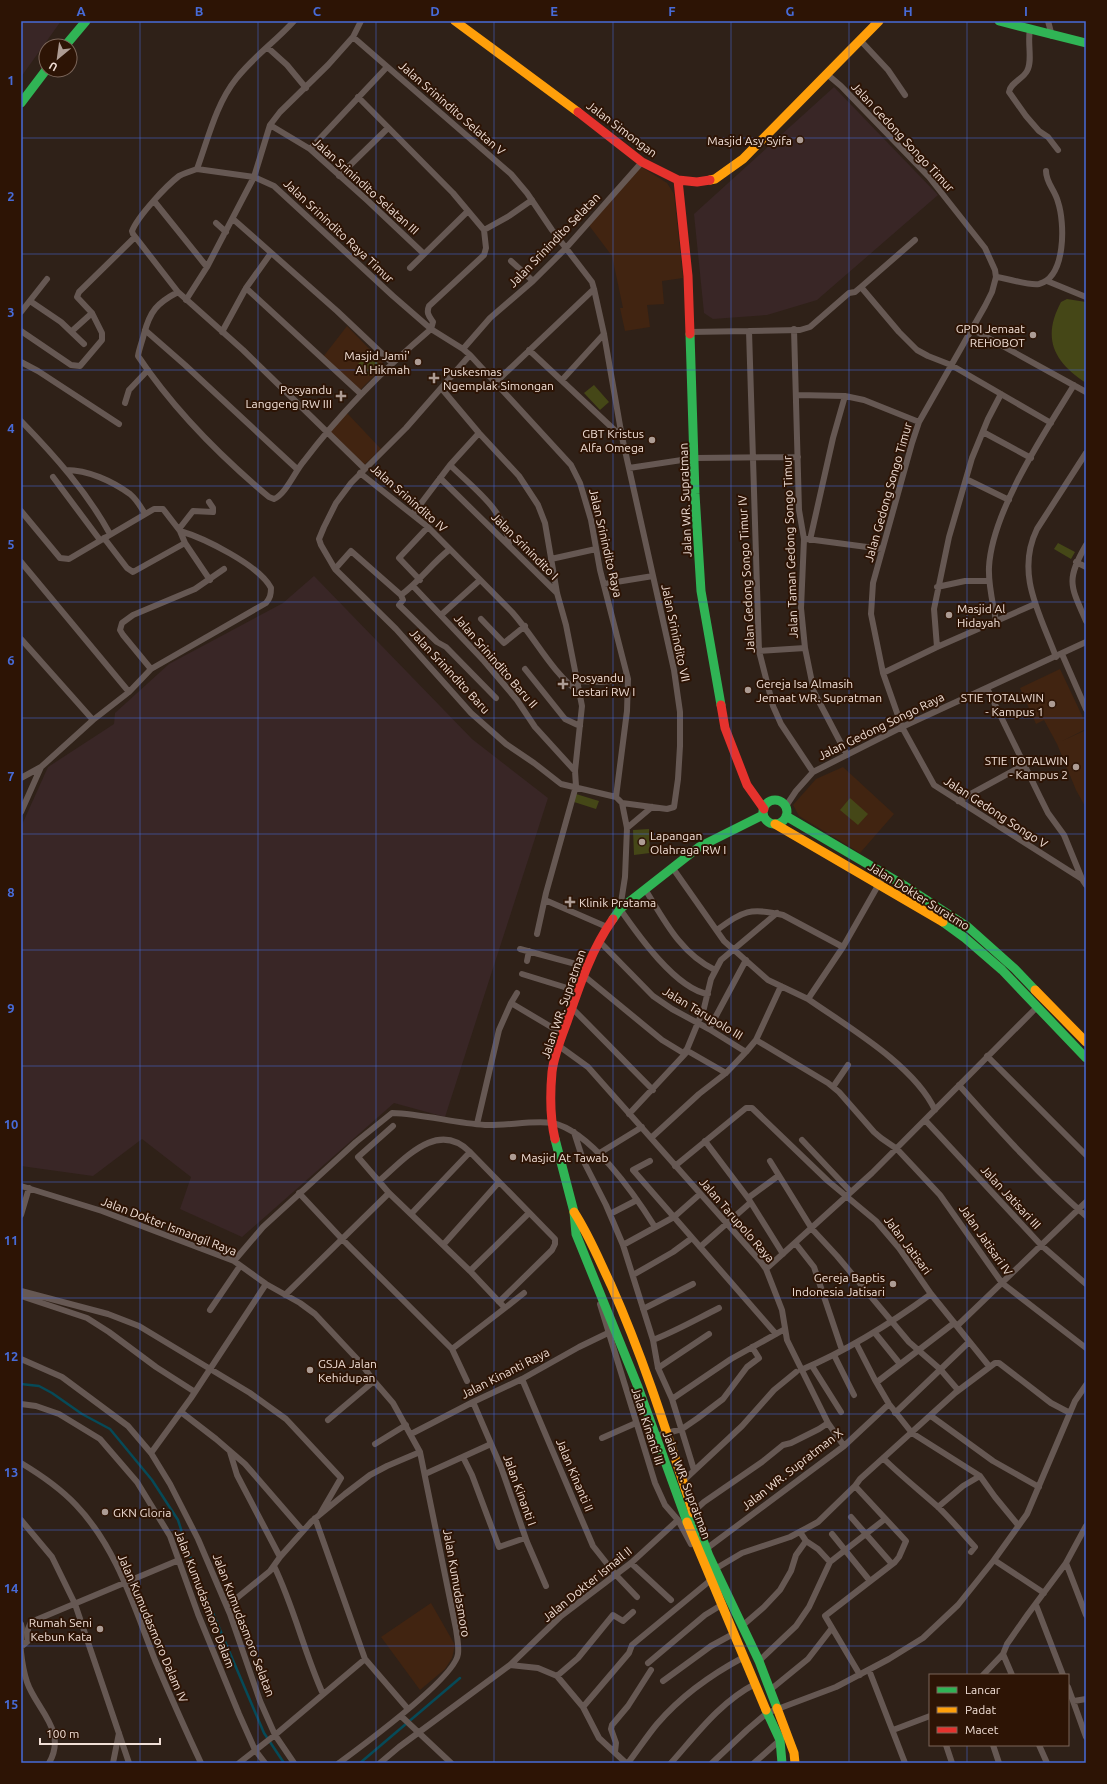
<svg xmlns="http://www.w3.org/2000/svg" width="1107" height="1784" viewBox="0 0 1107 1784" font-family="Ubuntu,sans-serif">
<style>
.built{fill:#412411}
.industrial{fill:#392626}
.green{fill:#454717}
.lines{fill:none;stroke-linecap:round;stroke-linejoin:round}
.stream{stroke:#064a58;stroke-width:2.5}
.street{stroke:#665853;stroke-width:6}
.fast{stroke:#30b455;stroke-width:9}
.slow{stroke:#ff9f0a;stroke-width:9}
.jam{stroke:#e5322d;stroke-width:9}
.grid{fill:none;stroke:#476bd8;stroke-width:1;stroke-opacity:0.55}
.poi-dot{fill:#ad9c94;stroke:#2d1405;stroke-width:1.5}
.labels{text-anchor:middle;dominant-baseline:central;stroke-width:4;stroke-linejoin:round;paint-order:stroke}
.street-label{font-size:12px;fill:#f1dfd6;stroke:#2d1405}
.poi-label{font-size:12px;fill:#f1dfd6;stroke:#2d1405;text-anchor:end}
.neatline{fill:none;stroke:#476bd8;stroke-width:1.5}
.grid-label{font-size:13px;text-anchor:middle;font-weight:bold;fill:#476bd8}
</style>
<rect width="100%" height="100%" fill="#2f2118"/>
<path class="built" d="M640,166L667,183L674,194L683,278L662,281L664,304L647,305L650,327L625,331L620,308H623L612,256L588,224Z
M347,326L385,365L359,391L323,357Z
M346,412L381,449L364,465L328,430Z
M1060,669L1086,724V729L1062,741L1086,730V808L1076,790L1057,744L1044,720L1036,724L1020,688Z
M843,767L894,814L860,853L799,816L793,805L816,779Z
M431,1603L455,1645L452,1658L445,1669L420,1690L381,1637Z"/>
<path class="industrial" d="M21,21H61L21,77Z
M834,87L938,195L817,300L767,315L713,319L704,313L694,214Z
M314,576L472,739L548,798L445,1117L394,1103L242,1237L180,1209L191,1177L142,1139L93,1176L21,1166V827L48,767L114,724L115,713L169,664L283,603Z"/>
<path class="green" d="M1067,299L1086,302V383C1053,361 1042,338 1061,302Z
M369,353L380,365L369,376L358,364Z
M594,385L609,402L600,410L584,393Z
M1058,543L1075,552L1071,559L1054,549Z
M576,794L599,801L596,809L574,802Z
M850,798L868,814L858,825L840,810Z
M649,829L650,853L634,855L633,830Z"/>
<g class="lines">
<path class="stream" d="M21,1384L39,1386L52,1393L82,1414L110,1429L152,1480L178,1520L189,1554L215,1618L264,1733L284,1763
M360,1763L460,1678"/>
<path class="street" d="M294,21C275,42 253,57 236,79C216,104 208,139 197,169C191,171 185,173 179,176C166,186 138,216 132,231L133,234L178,292L243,350L365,469
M1048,21L1052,36
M1030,30C1027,42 1033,61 1027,71C1023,79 1010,83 1009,92L1026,116L1039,131L1048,137L1058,150
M353,37L511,174L527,193L552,230L592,282L594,289L604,334L622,437L674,670L680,712V746L678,779L674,807L667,809L622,803L616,797L561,784L534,763L506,744L471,713L396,629L335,569L321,545L319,539L324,527L336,503L351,483L406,428L470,355
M860,40L888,70L905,95
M267,47L287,65L306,88
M828,75L841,86L929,177L985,248L995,270L996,277L992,292L985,306L919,422L912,443L873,583L871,614L883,673L902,727L934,785L1082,879
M358,97L453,193L484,230
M270,125L310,149L368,201L424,254
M310,149L387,67
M197,169L254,177L274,186L393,296L431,329L463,349L470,355L571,465L580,483L591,520L600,570L628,679L627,711L616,797
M339,176L388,128
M154,201L207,267
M233,219L337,311L392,363
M216,223L226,232
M511,261L533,281
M410,268L467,212
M996,277C1007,278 1029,286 1039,284C1066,277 1065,223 1058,202C1055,190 1046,183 1046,171
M1047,281L1086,297
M861,287L899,332L917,350L928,356L951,365L1051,423
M246,288L361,394
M178,292C157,303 150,311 144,334C142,342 139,349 138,356C174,410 220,456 269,497L274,499C286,494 295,471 304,461C341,412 384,369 431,329
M186,300L207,267L254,177L270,125L280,112L328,65L353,37L361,21
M30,301L61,322L84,344
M21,312L47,279
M431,329L433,322C429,316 426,313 429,306L484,255L486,248L484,230L509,216L532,200
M794,329L799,510L804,539L801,608L805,648L814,692L847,755
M972,329L1086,392
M145,330L185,365L297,469
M21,331L71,365L80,366L102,340V333L92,313
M72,331L92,313L77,297L79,292L135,237
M749,331L759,651L773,706L781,724L813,772
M222,332L246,288L271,253
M689,332L800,330L810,327L849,293L855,292L861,287L915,240
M463,349L490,318L533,281L566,248L642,162
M529,350L622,437
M21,362L38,371L119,424
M562,380L604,334
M496,382L594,289
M442,389L479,433L519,476L538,505L545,523L557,593L566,625L582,706L575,771L576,786L546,893L537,934
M797,395L845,396L864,400L919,422
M125,403L129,390L148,370
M21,421C55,456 87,492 110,534
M983,432L1031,458
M450,465C472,487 506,511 509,544
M629,468L695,458L798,457
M66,470C88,470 112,481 130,494C136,499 141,507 145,514
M360,473L428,527L512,612C536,639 551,672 580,693
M53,477L100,540
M440,478L557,593
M966,479L1009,500
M21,511L60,558L69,559L154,509H163L180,531L185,543L210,580
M413,514L450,465L479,433
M179,529L193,511L213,512V508L209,502
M104,538L127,568L133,572L185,543
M807,539L882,549
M810,540L833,438L845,396
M551,559L596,549
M21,562L129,692
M1076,562L1086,567
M335,569L351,551L401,595L403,600L399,605L437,642L446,647L496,698
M420,580L399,558L428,527
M604,584L653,576
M413,586L484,661L517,700L535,727L575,771
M937,587L965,581H989
M401,595C419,582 432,563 449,550
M441,615L480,580
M481,619L504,643L525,626
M996,621C993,603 988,585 989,567C992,511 1045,432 1074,385
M1086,621C1070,585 1066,580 1086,545
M21,639L93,720
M937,647L934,609L949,537L972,458L988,419L1001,394
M759,651L805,648
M1062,654L1086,709
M1056,657C1040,614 1015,574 1037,529L1086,453
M151,669L123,635L120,630L122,623L133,615L195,589L224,569
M525,669L565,719L580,726
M883,673L937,647L1035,604
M578,681L601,682L628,679
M987,688L1040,797L1048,813L1064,835L1082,879L1086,885
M21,778L41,767L93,720L129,692L151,669L266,603C270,598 271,595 271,588C259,565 204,538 180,531
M958,801L1024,765
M622,803L627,828L625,877L620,909C638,935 676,989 708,994
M786,806L796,791L813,772L902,727L1086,642
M21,812L41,767
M627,828L652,807
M672,867L724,941L768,980L808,999
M884,875L843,947L808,999C848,1027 914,1065 935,1110
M645,889C664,920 681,954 715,970
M545,900L607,927
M717,930C743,911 750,907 783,915L843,947
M599,941L653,996L672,1009L709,1029L746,1052
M520,949L587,967
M527,961L529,951
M522,974L577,991
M583,975L662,1040L685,1054
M511,1003L517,993
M572,1008L653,1090
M709,1029L746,960
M756,1040L828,1083L839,1092L874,1132L881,1138L897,1149L940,1195L1002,1283L1086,1348
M559,1046L588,1067L761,1262L766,1269L782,1310L787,1340L828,1423L844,1446
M686,1050L726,1073
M987,1056L1086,1155
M959,1085C1000,1131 1040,1176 1086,1216
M833,1087L848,1065
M629,1114L685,1054L704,1008L711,979L721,960L777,913
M925,1120L1041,1245L1086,1284
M477,1124L499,1030L511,1003L563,1034
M393,1126L358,1157L389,1193L470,1271L505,1308L452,1349
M574,1132L583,1160L606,1205L623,1245L653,1340L658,1368L672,1399L694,1470
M651,1138L699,1094L726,1073L746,1052L756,1040L781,986
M802,1140L851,1192
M705,1141L748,1198L783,1254
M598,1154L642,1127
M650,1161L633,1170L776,1334
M770,1161L812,1229L837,1256L909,1342L940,1369L958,1390
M675,1166L746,1108H752L828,1181L876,1221L899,1248L931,1294L989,1366
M379,1181C404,1160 437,1119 470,1152L555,1239V1244L552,1250L499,1302
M21,1186L102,1211L234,1261L266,1284L300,1303L315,1314L359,1361L374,1381L393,1403L420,1452L456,1629C457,1637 459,1646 458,1654C455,1678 362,1746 339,1763
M299,1193L342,1239L452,1349L467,1381
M748,1198L778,1176
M411,1214L470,1152
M610,1214L637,1200
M21,1215L29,1188
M796,1244L814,1267L842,1350
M443,1245L499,1182
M623,1245L674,1217L700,1194
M700,1247L750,1203
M234,1261L263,1227L356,1142L392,1113C423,1114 454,1123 485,1125C505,1126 534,1120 552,1123C590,1130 635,1195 655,1227
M766,1269L872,1173L1037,1007
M470,1271L529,1213
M633,1275L673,1252L692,1238
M21,1291L108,1314L139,1326L250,1393L286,1419L341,1478L320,1514
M285,1295L389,1193
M21,1296L87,1318L109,1332L156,1367L195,1392
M600,1304L655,1483L665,1505L678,1520L691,1544
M505,1308L524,1293
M643,1309L693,1284
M210,1310L240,1266
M957,1326L1086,1202
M875,1333L900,1364
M653,1340C676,1331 697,1319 719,1308
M856,1343L875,1380L889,1404L912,1433L980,1476L995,1497L1018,1525
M834,1355L854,1395
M21,1359L62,1377L128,1426L151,1453L170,1484L198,1539L230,1614L260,1701L275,1735L294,1763
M812,1366L841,1412
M658,1368L709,1334
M801,1370C848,1350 890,1324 931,1294
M522,1379L593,1546L616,1575L637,1597
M877,1382L954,1323
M672,1399L731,1359L785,1329
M473,1402L501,1467L527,1542L546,1586
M21,1404L36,1406L59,1414L100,1439L137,1482L170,1536L198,1614L239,1714L255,1750L265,1763
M181,1412L216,1439L245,1464L303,1531
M895,1413L969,1342
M931,1416L993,1461L1039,1487
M328,1420L374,1381
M411,1434L473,1402L522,1379L579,1347L610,1332
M656,1436L682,1429L698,1418L723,1399L747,1367L759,1358L752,1347
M602,1438L636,1423
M375,1444L406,1425
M230,1452L237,1475L280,1557
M151,1453L191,1398L266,1284
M463,1457L472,1475L499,1547L525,1538
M883,1458C900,1475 919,1490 937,1506C950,1518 962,1533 975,1547L971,1552
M21,1463C41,1475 60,1488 76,1505C117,1548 134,1607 155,1660C170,1695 185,1729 201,1763
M425,1474L491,1444
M682,1482L742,1426L774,1390L796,1372
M855,1486L906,1541L899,1557L895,1562L825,1616L860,1675
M938,1507L963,1486L980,1476
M693,1512L704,1502L762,1462L783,1445L791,1443L819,1429L828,1423
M851,1517L892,1564
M315,1518L365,1659L408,1709
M21,1520L52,1557L75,1604L129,1763
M800,1532L806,1541L818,1549L830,1562
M832,1534L870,1581
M706,1549L844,1446L889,1404
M994,1560L1044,1593
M631,1563L671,1600
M1066,1563L1086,1615
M274,1566C294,1607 304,1652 323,1694
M715,1569L742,1553L790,1537L818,1522L855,1486L860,1479L955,1393L995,1363H999L1051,1403L1070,1413
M1036,1605L1063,1675
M227,1606L270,1571L280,1557L312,1521L345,1494L370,1475L387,1466L420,1452
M21,1624C24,1633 20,1643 21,1652C22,1661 24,1673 27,1682C36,1709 68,1731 49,1763
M742,1626L764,1607L780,1590L791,1571L796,1555L806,1541
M21,1647L28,1641V1629L31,1622L179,1560
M1003,1654L1012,1675
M759,1661L796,1626L809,1607L830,1562L885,1519
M648,1663L705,1615L723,1604
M510,1665L538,1668L557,1676L583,1707L599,1738L626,1763
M869,1670L905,1763
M983,1675L1003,1654L1007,1644L1028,1614L1066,1563L1086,1526
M557,1676L578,1658L613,1615L623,1621L633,1612
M663,1681L711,1646L735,1633
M1068,1687L1086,1737
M770,1690L808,1659L832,1628
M1074,1701L1086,1699
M583,1707L629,1653L632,1645L712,1579
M401,1716L451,1763
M893,1730L930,1716
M946,1745L952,1763
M993,1745L999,1763
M1039,1745L1047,1763
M615,1752L616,1743L611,1729L612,1725L628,1706L651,1670
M113,1763L119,1733
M239,1763L275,1735L365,1659
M380,1763L399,1747L510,1665L561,1616L631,1563L678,1520
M628,1763C638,1750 647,1736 657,1724C681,1696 712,1674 744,1657
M671,1763C696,1735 720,1702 755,1684
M712,1763L747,1730L767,1713L836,1687L889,1659L923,1638L958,1605L994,1560L1027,1514L1075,1401L1086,1385
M754,1763L780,1740"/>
<path class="fast" d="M999,21L1086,43
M65,46L86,21
M21,103L46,70
M690,334L695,494L701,591L721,705
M763 812a12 12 0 1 1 24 0a12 12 0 1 1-24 0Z
M786,816L905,886L968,927L1015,969L1035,990
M613,919L620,909L699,847L763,815
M943,922L965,938L1002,970L1086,1058
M555,1139L574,1212L576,1234L638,1387L687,1522
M693,1513L709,1556L759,1661L777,1708
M766,1710L780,1740L782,1763"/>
<path class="slow" d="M455,21L578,112
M710,180L715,179L743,159L879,21
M775,824L943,922
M1035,990L1086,1042
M574,1212C589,1235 599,1260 611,1285C644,1359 668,1436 693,1513
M687,1522L766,1710
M777,1708L794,1753L795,1763"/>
<path class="jam" d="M578,112L642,162L678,180L697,182L710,180
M678,180L688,276L690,334
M721,705L725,728L747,785L764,809
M555,1139C550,1118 550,1094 552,1072C554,1055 561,1038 567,1022C579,987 591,950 613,919"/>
</g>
<path class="grid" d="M140,21V1763M258,21V1763M376,21V1763M494,21V1763M613,21V1763M731,21V1763M849,21V1763M967,21V1675M21,138H1086M21,254H1086M21,370H1086M21,486H1086M21,602H1086M21,718H1086M21,834H1086M21,950H1086M21,1066H1086M21,1182H1086M21,1298H1086M21,1414H1086M21,1530H1086M21,1646H1086M967,1745V1763"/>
<g class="poi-dot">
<circle cx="800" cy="140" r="4"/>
<circle cx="1033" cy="335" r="4"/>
<circle cx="418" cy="362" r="4"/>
<path d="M432 372h4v4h4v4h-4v4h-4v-4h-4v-4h4z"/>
<path d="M339 390h4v4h4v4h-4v4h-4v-4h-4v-4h4z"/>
<circle cx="652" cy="440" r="4"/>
<circle cx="949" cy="615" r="4"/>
<path d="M561 678h4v4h4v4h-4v4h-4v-4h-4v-4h4z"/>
<circle cx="748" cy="690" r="4"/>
<circle cx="1052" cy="704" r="4"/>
<circle cx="1076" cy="767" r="4"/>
<circle cx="642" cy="842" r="4"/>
<path d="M568 896h4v4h4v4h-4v4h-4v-4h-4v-4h4z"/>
<circle cx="513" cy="1157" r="4"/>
<circle cx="893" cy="1284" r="4"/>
<circle cx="310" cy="1370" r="4"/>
<circle cx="105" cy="1512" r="4"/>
<circle cx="100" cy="1629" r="4"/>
</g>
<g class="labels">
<g class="street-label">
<text transform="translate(452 108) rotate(41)">Jalan Srinindito Selatan V</text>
<text transform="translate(622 129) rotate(37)">Jalan Simongan</text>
<text transform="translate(903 137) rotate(47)">Jalan Gedong Songo Timur</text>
<text transform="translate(366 186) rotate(42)">Jalan Srinindito Selatan III</text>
<text transform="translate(339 231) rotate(43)">Jalan Srinindito Raya Timur</text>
<text transform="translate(554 240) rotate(-46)">Jalan Srinindito Selatan</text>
<text transform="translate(888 492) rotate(-74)">Jalan Gedong Songo Timur</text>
<text transform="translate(409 498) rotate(41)">Jalan Srinindito IV</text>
<text transform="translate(685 500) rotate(-92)">Jalan WR. Supratman</text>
<text transform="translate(606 543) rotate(77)">Jalan Srinindito Raya</text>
<text transform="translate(525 546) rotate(45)">Jalan Srinindito I</text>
<text transform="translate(790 547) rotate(-92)">Jalan Taman Gedong Songo Timur</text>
<text transform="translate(746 574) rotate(-93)">Jalan Gedong Songo Timur IV</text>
<text transform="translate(676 633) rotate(78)">Jalan Srinindito VII</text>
<text transform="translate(496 661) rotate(49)">Jalan Srinindito Baru II</text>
<text transform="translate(450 671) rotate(47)">Jalan Srinindito Baru</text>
<text transform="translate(881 726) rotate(-26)">Jalan Gedong Songo Raya</text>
<text transform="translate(996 812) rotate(33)">Jalan Gedong Songo V</text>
<text transform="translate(919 896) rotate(32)">Jalan Dokter Suratmo</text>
<text transform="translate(563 1004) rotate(-71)">Jalan WR. Supratman</text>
<text transform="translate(703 1013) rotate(31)">Jalan Tarupolo III</text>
<text transform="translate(1011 1197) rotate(47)">Jalan Jatisari III</text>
<text transform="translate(737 1220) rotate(49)">Jalan Tarupolo Raya</text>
<text transform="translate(169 1226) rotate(21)">Jalan Dokter Ismangil Raya</text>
<text transform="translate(986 1240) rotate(55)">Jalan Jatisari IV</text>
<text transform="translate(908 1245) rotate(53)">Jalan Jatisari</text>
<text transform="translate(505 1373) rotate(-27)">Jalan Kinanti Raya</text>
<text transform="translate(648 1426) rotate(72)">Jalan Kinanti III</text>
<text transform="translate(792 1469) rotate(-38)">Jalan WR. Supratman X</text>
<text transform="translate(575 1475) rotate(67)">Jalan Kinanti II</text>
<text transform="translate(687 1485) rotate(69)">Jalan WR. Supratman</text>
<text transform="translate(520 1490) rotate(70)">Jalan Kinanti I</text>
<text transform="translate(457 1583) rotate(80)">Jalan Kumudasmoro</text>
<text transform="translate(587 1584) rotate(-39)">Jalan Dokter Ismail II</text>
<text transform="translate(205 1599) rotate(69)">Jalan Kumudasmoro Dalam</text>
<text transform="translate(244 1625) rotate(69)">Jalan Kumudasmoro Selatan</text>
<text transform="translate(153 1628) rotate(67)">Jalan Kumudasmoro Dalam IV</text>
</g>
<g class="poi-label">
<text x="792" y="140">Masjid Asy Syifa</text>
<text x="1025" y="328">GPDI Jemaat<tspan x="1025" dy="14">REHOBOT</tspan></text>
<text x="410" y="355">Masjid Jami'<tspan x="410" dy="14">Al Hikmah</tspan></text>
<text x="443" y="371" text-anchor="start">Puskesmas<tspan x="443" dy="14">Ngemplak Simongan</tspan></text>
<text x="332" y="389">Posyandu<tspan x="332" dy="14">Langgeng RW III</tspan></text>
<text x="644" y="433">GBT Kristus<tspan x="644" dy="14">Alfa Omega</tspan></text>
<text x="957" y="608" text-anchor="start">Masjid Al<tspan x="957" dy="14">Hidayah</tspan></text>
<text x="572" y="677" text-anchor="start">Posyandu<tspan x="572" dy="14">Lestari RW I</tspan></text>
<text x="756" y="683" text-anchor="start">Gereja Isa Almasih<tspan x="756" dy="14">Jemaat WR. Supratman</tspan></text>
<text x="1044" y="697">STIE TOTALWIN<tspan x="1044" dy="14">- Kampus 1</tspan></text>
<text x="1068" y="760">STIE TOTALWIN<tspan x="1068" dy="14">- Kampus 2</tspan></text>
<text x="650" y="835" text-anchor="start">Lapangan<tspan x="650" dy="14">Olahraga RW I</tspan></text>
<text x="579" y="902" text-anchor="start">Klinik Pratama</text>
<text x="521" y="1157" text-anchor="start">Masjid At Tawab</text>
<text x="885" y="1277">Gereja Baptis<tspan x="885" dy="14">Indonesia Jatisari</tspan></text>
<text x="318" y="1363" text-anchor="start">GSJA Jalan<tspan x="318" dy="14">Kehidupan</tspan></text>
<text x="113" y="1512" text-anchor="start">GKN Gloria</text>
<text x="92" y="1622">Rumah Seni<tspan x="92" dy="14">Kebun Kata</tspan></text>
</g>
</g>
<rect width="1107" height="1784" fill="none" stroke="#2d1405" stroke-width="44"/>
<rect x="929" y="1674" width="140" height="72" fill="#2d1405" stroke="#7b6559"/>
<rect x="937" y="1687" width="20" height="6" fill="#30b455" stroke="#7b6559"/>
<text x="965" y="1694" font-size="12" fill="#f1dfd6">Lancar</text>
<rect x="937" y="1707" width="20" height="6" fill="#ff9f0a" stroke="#7b6559"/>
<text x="965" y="1714" font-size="12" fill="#f1dfd6">Padat</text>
<rect x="937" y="1727" width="20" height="6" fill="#e5322d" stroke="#7b6559"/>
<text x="965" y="1734" font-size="12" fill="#f1dfd6">Macet</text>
<g transform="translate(58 58) rotate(209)"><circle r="19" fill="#2d1405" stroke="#7b6559"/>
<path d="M0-3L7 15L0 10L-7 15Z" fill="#ad9c94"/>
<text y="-6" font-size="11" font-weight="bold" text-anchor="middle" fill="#f1dfd6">U</text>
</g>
<path d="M40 1738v6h120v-6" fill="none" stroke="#f1dfd6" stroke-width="2"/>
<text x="46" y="1738" font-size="12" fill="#f1dfd6" stroke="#2d1405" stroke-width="3" paint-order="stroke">100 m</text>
<rect x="22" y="22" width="1063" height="1740" class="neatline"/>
<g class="grid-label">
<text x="81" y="16">A</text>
<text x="199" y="16">B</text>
<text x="317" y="16">C</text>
<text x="435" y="16">D</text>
<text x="554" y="16">E</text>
<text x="672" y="16">F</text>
<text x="790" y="16">G</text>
<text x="908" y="16">H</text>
<text x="1026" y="16">I</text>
<text x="11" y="85">1</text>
<text x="11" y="201">2</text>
<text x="11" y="317">3</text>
<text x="11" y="433">4</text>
<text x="11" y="549">5</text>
<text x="11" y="665">6</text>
<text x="11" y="781">7</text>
<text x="11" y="897">8</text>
<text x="11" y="1013">9</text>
<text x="11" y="1129">10</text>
<text x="11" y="1245">11</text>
<text x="11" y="1361">12</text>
<text x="11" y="1477">13</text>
<text x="11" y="1593">14</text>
<text x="11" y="1709">15</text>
</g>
</svg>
